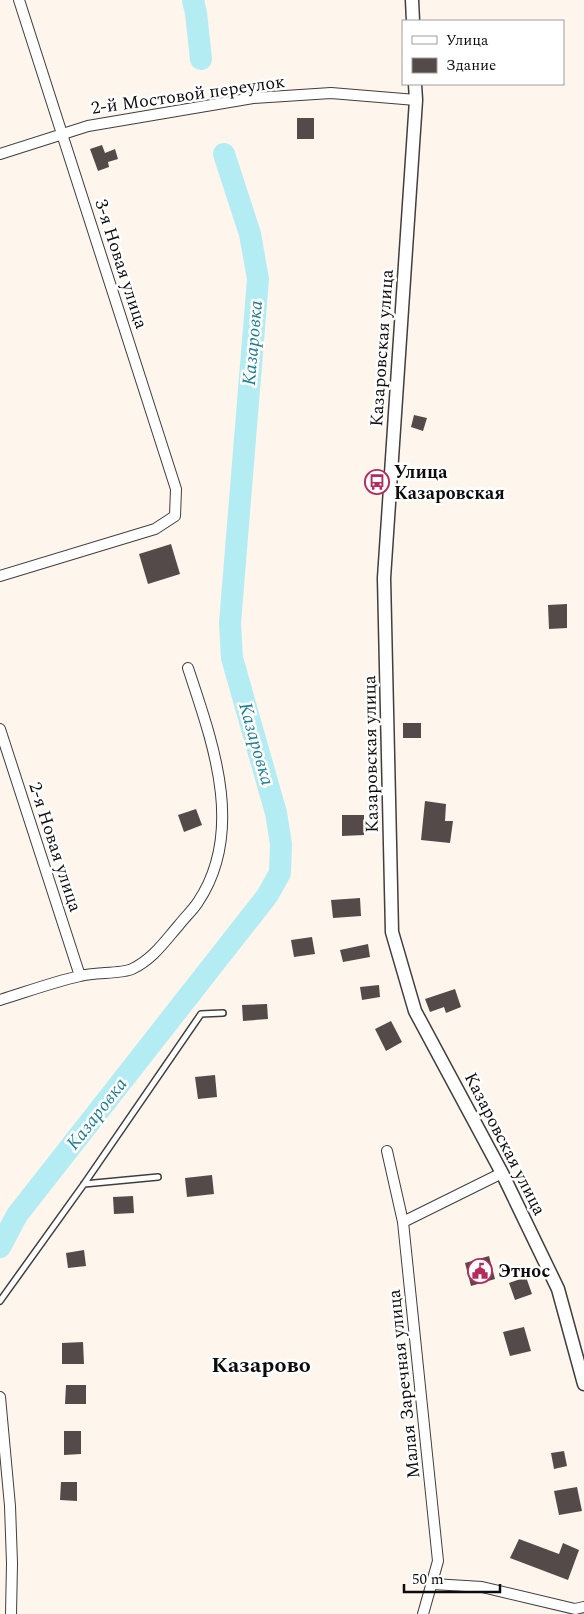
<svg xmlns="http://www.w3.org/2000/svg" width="584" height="1614" viewBox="0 0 584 1614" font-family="Spectral,serif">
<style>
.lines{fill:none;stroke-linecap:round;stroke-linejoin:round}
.river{stroke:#b3edf3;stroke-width:22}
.building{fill:#544a49}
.service-casing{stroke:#3f3f3f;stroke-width:8}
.minor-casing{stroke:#3f3f3f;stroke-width:12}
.tertiary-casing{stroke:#3f3f3f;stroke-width:15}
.service{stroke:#fff;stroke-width:5}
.minor{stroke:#fff;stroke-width:10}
.tertiary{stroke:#fff;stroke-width:12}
.labels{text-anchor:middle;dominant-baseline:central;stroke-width:5;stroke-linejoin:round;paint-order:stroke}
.street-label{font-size:18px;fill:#0c0c0c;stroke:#fff}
.poi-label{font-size:18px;font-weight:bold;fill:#0c0c0c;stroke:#fff;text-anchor:start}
.water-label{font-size:19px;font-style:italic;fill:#1b7e90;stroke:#fff}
.district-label{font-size:22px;font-weight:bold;fill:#0c0c0c;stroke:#fff}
</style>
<rect width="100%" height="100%" fill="#fef5ec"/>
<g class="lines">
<path class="river" d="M193,0L196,13L201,59
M0,1247L17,1215L267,896L280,873L281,844L276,813L232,658L230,623L258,279L250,234L224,154"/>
</g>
<path class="building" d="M297,118H314V139H297Z
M102,145L105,153L115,149L118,159L108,162L109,167L98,171L90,149Z
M414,415L427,418L423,431L411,427Z
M171,544L180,574L148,584L139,554Z
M567,604V628L549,629L548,605Z
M403,723H421V738H403Z
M425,801L446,804L445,821H453L450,843L421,840Z
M196,809L202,825L184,832L178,815Z
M342,815H364V835L342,836Z
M360,898L361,916L333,918L331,900Z
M312,937L315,954L294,957L291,940Z
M368,944L370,957L343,962L340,950Z
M379,985L380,997L362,1000L360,987Z
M455,989L461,1007L446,1013L444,1007L430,1012L425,999Z
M267,1004L268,1019L243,1021L242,1005Z
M391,1021L402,1042L386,1051L375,1029Z
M215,1075L217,1097L198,1099L195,1077Z
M212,1175L214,1194L187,1197L185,1178Z
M133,1196L134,1213L114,1214L113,1197Z
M84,1250L86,1266L68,1268L66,1253Z
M489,1256L495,1279L471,1286L465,1263Z
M526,1277L532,1294L515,1300L509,1283Z
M524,1327L531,1351L510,1356L503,1332Z
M83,1342L84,1364H62V1343Z
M66,1385H86V1404H65Z
M64,1431H81V1454L64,1455Z
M564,1451L567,1466L554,1469L551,1453Z
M61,1482H77V1501L60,1500Z
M577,1487L582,1511L559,1515L554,1491Z
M519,1539L559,1554L563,1543L579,1550L568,1580L510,1558Z"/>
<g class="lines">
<defs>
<path id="service" d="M84,1184L158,1177
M0,1301L84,1184L201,1014L223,1013"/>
<path id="minor" d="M0,154L88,126L253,98L331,93L416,100
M0,576L155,529L175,516L176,489L19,0
M0,729L80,976
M0,1000C26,992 53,982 80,976C94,972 122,974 132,969C153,959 165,941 179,925C185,917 193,910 198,902C246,830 212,741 188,668
M387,1151L403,1222L438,1561L423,1614
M403,1222L502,1173
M0,1397L10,1506L12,1563L11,1614
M433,1584L482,1587L575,1609L584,1607"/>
<path id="tertiary" d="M412,0L413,21
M415,84L416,100L384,578L392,932L415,1011L502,1173L558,1289L584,1384"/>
</defs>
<use href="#service" class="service-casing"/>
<use href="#minor" class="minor-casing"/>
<use href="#tertiary" class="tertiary-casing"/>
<use href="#service" class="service"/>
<use href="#minor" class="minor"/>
<use href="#tertiary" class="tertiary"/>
</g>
<defs>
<symbol id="bus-ring" viewBox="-11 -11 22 22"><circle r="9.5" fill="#fff" stroke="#b52b59" stroke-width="1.5"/><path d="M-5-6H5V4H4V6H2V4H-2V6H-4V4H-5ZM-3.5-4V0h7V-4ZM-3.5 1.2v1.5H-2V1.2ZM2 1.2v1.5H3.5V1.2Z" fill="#b52b59"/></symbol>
<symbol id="civic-ring" viewBox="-11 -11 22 22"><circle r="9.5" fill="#fff" stroke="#b52b59" stroke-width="1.5"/><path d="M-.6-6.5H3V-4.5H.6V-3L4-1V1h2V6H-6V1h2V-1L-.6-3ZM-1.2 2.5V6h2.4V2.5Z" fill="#b52b59"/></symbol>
</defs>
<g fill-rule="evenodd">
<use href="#bus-ring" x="363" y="468" width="28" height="28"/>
<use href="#civic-ring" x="466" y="1257" width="28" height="28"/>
</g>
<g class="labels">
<g class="street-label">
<text transform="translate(188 95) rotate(-8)">2-й Мостовой переулок</text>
<text transform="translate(121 264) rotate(72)">3-я Новая улица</text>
<text transform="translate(382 348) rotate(-86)">Казаровская улица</text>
<text transform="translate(371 754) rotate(-91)">Казаровская улица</text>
<text transform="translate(55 847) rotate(72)">2-я Новая улица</text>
<text transform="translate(505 1144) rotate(63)">Казаровская улица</text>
<text transform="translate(404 1384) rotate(-96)">Малая Заречная улица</text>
</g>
<g class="poi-label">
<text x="394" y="472">Улица<tspan x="394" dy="21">Казаровская</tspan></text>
<text x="498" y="1271">Этнос</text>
</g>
<g class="water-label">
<text transform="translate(253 343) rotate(-85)">Казаровка</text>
<text transform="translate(256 744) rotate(74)">Казаровка</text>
<text transform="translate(97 1114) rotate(-52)">Казаровка</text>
</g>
<g class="district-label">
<text x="261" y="1365">Казарово</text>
</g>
</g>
<rect x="402" y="20" width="162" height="65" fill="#ffffff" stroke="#9e9e9e"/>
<rect x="412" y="36" width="25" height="8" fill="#ffffff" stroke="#9e9e9e"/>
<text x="446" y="45" font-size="15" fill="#0c0c0c">Улица</text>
<rect x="412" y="58" width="25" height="15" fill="#544a49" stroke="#9e9e9e"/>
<text x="446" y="70" font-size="15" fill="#0c0c0c">Здание</text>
<path d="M404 1584v8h96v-8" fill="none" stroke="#0c0c0c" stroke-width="2.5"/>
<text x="412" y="1584" font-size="15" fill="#0c0c0c" stroke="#ffffff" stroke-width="4" paint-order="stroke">50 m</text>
</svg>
